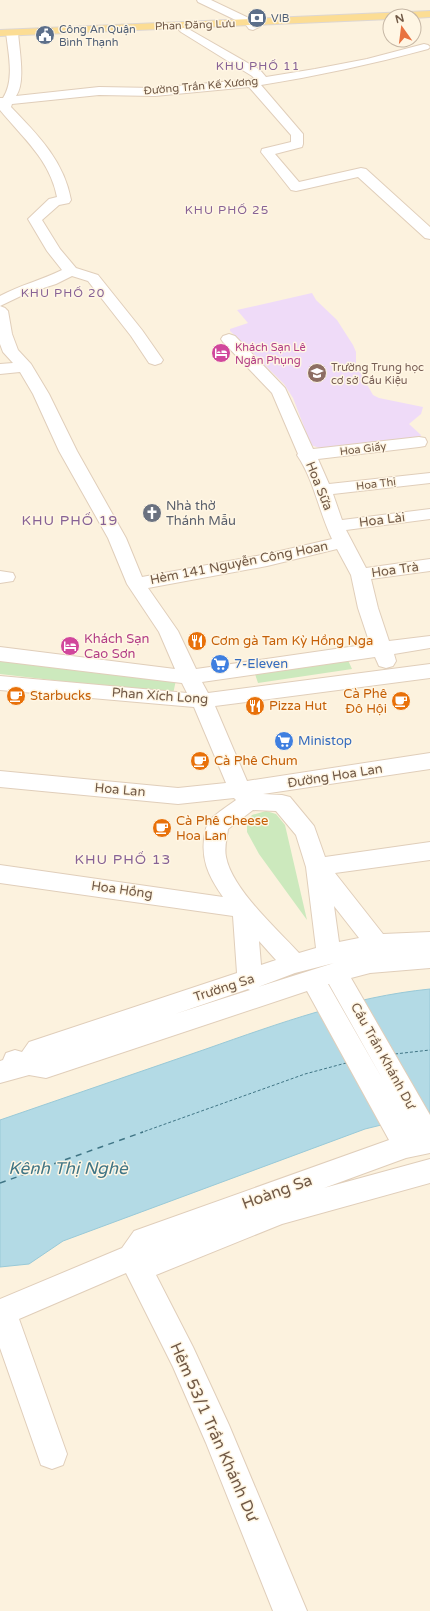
<svg xmlns="http://www.w3.org/2000/svg" width="430" height="1611" viewBox="0 0 430 1611" font-family="'Varela Round',sans-serif">
<style>
.education{fill:#efdbf8}
.green{fill:#cce9bd}
.water{fill:#b3dae5;stroke:#99c9d7}
.lines{fill:none;stroke-linecap:round;stroke-linejoin:round}
.ferry-far1{stroke:#407585;stroke-width:1;stroke-dasharray:3 2;stroke-linecap:butt}
.ferry{stroke:#407585;stroke-width:1.5;stroke-dasharray:6 5.5;stroke-linecap:butt}
.minor-casing{stroke:#e0ceba;stroke-width:2}
.major-casing{stroke:#ddd7d3;stroke-width:2}
.minor{fill:#fff;fill-rule:evenodd}
.major{fill:#fcdd94;fill-rule:evenodd}
.labels{text-anchor:middle;dominant-baseline:central;stroke-width:3;stroke-linejoin:round;paint-order:stroke}
.far-service-label{font-size:11px;fill:#4e5e75;stroke:#fff6e4;text-anchor:start}
.far-street-label{font-size:11px;fill:#715946;stroke:#fff6e4}
.far-hotel-label{font-size:11px;fill:#b23c85;stroke:#fff6e4;text-anchor:start}
.far-education-label{font-size:11px;fill:#785e54;stroke:#fff6e4;text-anchor:start}
.far-neighbourhood-label{font-size:12px;letter-spacing:1px;fill:#876295;stroke:#fff6e4}
.street-label{font-size:13px;fill:#715946;stroke:#fff6e4}
.worship-label{font-size:13px;fill:#5b616d;stroke:#fff6e4;text-anchor:start}
.hotel-label{font-size:13px;fill:#b23c85;stroke:#fff6e4;text-anchor:start}
.food-label{font-size:13px;fill:#c56008;stroke:#fff6e4;text-anchor:start}
.shop-label{font-size:13px;fill:#366cbe;stroke:#fff6e4;text-anchor:start}
.neighbourhood-label{font-size:14px;letter-spacing:1px;fill:#876295;stroke:#fff6e4}
.near-street-label{font-size:16px;fill:#715946;stroke:#fff6e4}
.near-water-label{font-size:17px;font-style:italic;fill:#407585;stroke:#fff6e4}
</style>
<rect width="100%" height="100%" fill="#fcf2de"/>
<path class="education" d="M312,293L316,300L337,320L353,345L356,352V365L373,395L379,398L423,407L421,414L409,424L421,435L419,440L322,449L311,445L293,398L284,384L230,331V329L248,323L237,310Z"/>
<path class="green" d="M347,658L352,669L258,683L254,671Z
M0,660L176,680L173,694L0,674Z
M266,811L276,814L285,825L307,920L259,854L247,832V821L252,815Z"/>
<path class="water" d="M430,989V1113L365,1129L63,1241L29,1264L0,1267V1120C69,1096 137,1073 206,1049C280,1023 351,997 430,989Z"/>
<g class="lines">
<path class="ferry-far1" d="M395,1054L430,1050
M140,1133L305,1074L346,1063"/>
<path class="ferry" d="M0,1183L143,1132"/>
<defs>
<path id="minor" d="M197,0H211L255,21L259,27L253,30L249,29L246,25L198,2Z
M185,27L260,70L266,77L315,69L367,59L424,44L428,45L430,47L428,49C373,64 317,76 261,85L303,134V144L302,147L275,154L299,182L361,168L366,169L430,227V239L425,238L358,177L296,191L291,190L261,152L262,149L291,142V135L249,87L155,96L99,95L12,104L11,107C38,135 64,161 71,200L69,203L59,205L42,220L60,249L76,268L98,275L142,330L163,360L161,363L155,365L149,363L131,336L88,281L72,276L56,284L25,294L0,306L5,308L8,311L12,334L18,350L31,364L49,394L77,451L126,538L142,577L267,554L332,539C319,512 314,480 297,455L298,454L272,393L223,342L221,339L223,336L229,334L235,336L285,388L313,449L419,437L425,438L427,442L425,446L419,447L318,459L329,484L430,473V483L333,494L342,520L430,509V519L346,530L366,568L430,559V571L371,579L378,608L389,641L430,636V648L394,654L396,661L393,666L386,668L379,666L375,657L202,682L208,693L430,664V678L215,706L247,781L430,753V769L263,794L282,795L290,797L314,826L325,857L430,842V860L335,873L383,934L430,932V968L370,973L351,978L430,1115V1153L406,1158L324,1188L430,1159V1183L282,1224L156,1275L193,1347L229,1425L307,1611H273L206,1443L173,1367L126,1273L19,1319L67,1454L63,1465L52,1469L41,1465L0,1348V1299L122,1248L134,1231L389,1140L307,991L46,1078L29,1075L0,1083V1061L3,1060L6,1053L15,1050L22,1052L29,1042L237,973L233,916L0,883V865L223,897C208,876 200,858 205,833C206,828 207,823 211,819C218,812 228,806 236,800L234,798L178,804L0,787V771L178,788L226,783L194,707L0,690V676L187,693L182,683L0,661V647L175,669L159,632L127,584L108,538L59,451L33,394L20,372L0,374V364L13,363L3,352L0,344V296C20,285 42,280 62,270L47,251L28,219L49,199L57,197C50,160 23,138 0,110V98H3C15,80 8,52 6,32L8,30H16L18,32C19,49 26,82 16,96L99,87L155,88L255,79L252,76L181,32L179,30L181,28ZM337,549L351,575L358,608L370,644L196,669L178,631L148,588L267,566ZM253,810L276,811L296,835L306,867L316,948L299,953C277,929 232,889 226,857C224,847 227,838 228,829ZM334,906L359,938L339,942ZM259,941L276,960L261,965ZM334,963L258,987L295,973ZM328,984H329L383,1080ZM248,989L250,990L175,1014Z
M0,571L13,573L15,577L13,581L0,583Z"/>
<path id="major" d="M430,11V17L414,18V16H390V19L0,36V30Z"/>
</defs>
<use href="#minor" class="minor-casing"/>
<use href="#major" class="major-casing"/>
<use href="#minor" class="minor"/>
<use href="#major" class="major"/>
</g>
<defs>
<symbol id="bank-disc" viewBox="-11 -11 22 22"><circle r="9.5" fill="#5c6f8a" stroke="#fff6e4"/><path d="M-6-4H6V4H-6ZM0-2.3a2.3 2.3 0 1 0 0 4.6a2.3 2.3 0 1 0 0-4.6Z" fill="#fff"/></symbol>
<symbol id="civic-disc" viewBox="-11 -11 22 22"><circle r="9.5" fill="#5c6f8a" stroke="#fff6e4"/><path d="M-.6-6.5H3V-4.5H.6V-3L4-1V1h2V6H-6V1h2V-1L-.6-3ZM-1.2 2.5V6h2.4V2.5Z" fill="#fff"/></symbol>
<symbol id="hotel-disc" viewBox="-11 -11 22 22"><circle r="9.5" fill="#d1479c" stroke="#fff6e4"/><path d="M-6-4.5h1.5V1H6V5H4.5V3h-9V5H-6ZM-4 0a1.8 1.8 0 1 1 3.6 0ZM.5 0V-2.5h3Q6-2.5 6 0Z" fill="#fff"/></symbol>
<symbol id="school-disc" viewBox="-11 -11 22 22"><circle r="9.5" fill="#8d6e63" stroke="#fff6e4"/><path d="M0-5L7-2L0 1L-7-2ZM-4 1L0 2.5L4 1V4Q0 6-4 4Z" fill="#fff"/></symbol>
<symbol id="church-disc" viewBox="-11 -11 22 22"><circle r="9.5" fill="#6b7280" stroke="#fff6e4"/><path d="M-1.2-6h2.4v3.5h3.3v2.4h-3.3V6h-2.4V-.1h-3.3v-2.4h3.3Z" fill="#fff"/></symbol>
<symbol id="restaurant-disc" viewBox="-11 -11 22 22"><circle r="9.5" fill="#e8710a" stroke="#fff6e4"/><path d="M-5-6h1v4h1v-4h1v4h1v-4h1v5L-1.5 .5V6h-2V.5L-5-1ZM5-6V6H3V1.5H1.5Q1.5-4 5-6Z" fill="#fff"/></symbol>
<symbol id="supermarket-disc" viewBox="-11 -11 22 22"><circle r="9.5" fill="#3f7fe0" stroke="#fff6e4"/><path d="M-6-5.5h2.5l.6 2H6L4.5 2H-2.5L-4.4-4H-6ZM-1.5 3.2a1.3 1.3 0 1 0 .1 0ZM3 3.2a1.3 1.3 0 1 0 .1 0Z" fill="#fff"/></symbol>
<symbol id="cafe-disc" viewBox="-11 -11 22 22"><circle r="9.5" fill="#e8710a" stroke="#fff6e4"/><path d="M-5.5-4.5H6V0H3Q3 3.5 0 3.5H-2.5Q-5.5 3.5-5.5 0ZM3-3.2v2h1.7v-2ZM-6 4.5H4V6H-6Z" fill="#fff"/></symbol>
</defs>
<g fill-rule="evenodd">
<use href="#bank-disc" x="246" y="7" width="22" height="22"/>
<use href="#civic-disc" x="34" y="24" width="22" height="22"/>
<use href="#hotel-disc" x="210" y="342" width="22" height="22"/>
<use href="#school-disc" x="306" y="362" width="22" height="22"/>
<use href="#church-disc" x="141" y="502" width="22" height="22"/>
<use href="#restaurant-disc" x="186" y="630" width="22" height="22"/>
<use href="#hotel-disc" x="59" y="635" width="22" height="22"/>
<use href="#supermarket-disc" x="209" y="653" width="22" height="22"/>
<use href="#cafe-disc" x="5" y="685" width="22" height="22"/>
<use href="#cafe-disc" x="390" y="690" width="22" height="22"/>
<use href="#restaurant-disc" x="244" y="695" width="22" height="22"/>
<use href="#supermarket-disc" x="273" y="730" width="22" height="22"/>
<use href="#cafe-disc" x="189" y="750" width="22" height="22"/>
<use href="#cafe-disc" x="151" y="817" width="22" height="22"/>
</g>
<g class="labels">
<g class="far-service-label">
<text x="271" y="18">VIB</text>
<text x="59" y="29">Công An Quận<tspan x="59" dy="13">Bình Thạnh</tspan></text>
</g>
<g class="far-street-label">
<text transform="translate(195 25) rotate(-2)">Phan Đăng Lưu</text>
<text transform="translate(201 86) rotate(-5)">Đường Trần Kế Xương</text>
<text transform="translate(363 449) rotate(-7)">Hoa Giấy</text>
<text transform="translate(376 484) rotate(-7)">Hoa Thị</text>
</g>
<g class="far-hotel-label">
<text x="235" y="347">Khách Sạn Lê<tspan x="235" dy="13">Ngân Phụng</tspan></text>
</g>
<g class="far-education-label">
<text x="331" y="367">Trường Trung học<tspan x="331" dy="13">cơ sở Cầu Kiệu</tspan></text>
</g>
<g class="far-neighbourhood-label">
<text x="258" y="66">KHU PHỐ 11</text>
<text x="227" y="210">KHU PHỐ 25</text>
<text x="63" y="293">KHU PHỐ 20</text>
</g>
<g class="street-label">
<text transform="translate(319 486) rotate(68)">Hoa Sữa</text>
<text transform="translate(382 520) rotate(-7)">Hoa Lài</text>
<text transform="translate(239 563) rotate(-11)">Hẻm 141 Nguyễn Công Hoan</text>
<text transform="translate(395 570) rotate(-8)">Hoa Trà</text>
<text transform="translate(160 696) rotate(4)">Phan Xích Long</text>
<text transform="translate(335 776) rotate(-9)">Đường Hoa Lan</text>
<text transform="translate(120 790) rotate(5)">Hoa Lan</text>
<text transform="translate(122 890) rotate(8)">Hoa Hồng</text>
<text transform="translate(224 988) rotate(-18)">Trường Sa</text>
<text transform="translate(383 1056) rotate(61)">Cầu Trần Khánh Dư</text>
</g>
<g class="worship-label">
<text x="166" y="506">Nhà thờ<tspan x="166" dy="15">Thánh Mẫu</tspan></text>
</g>
<g class="hotel-label">
<text x="84" y="639">Khách Sạn<tspan x="84" dy="15">Cao Sơn</tspan></text>
</g>
<g class="food-label">
<text x="211" y="641">Cơm gà Tam Kỳ Hồng Nga</text>
<text x="387" y="694" text-anchor="end">Cà Phê<tspan x="387" dy="15">Đô Hội</tspan></text>
<text x="30" y="696">Starbucks</text>
<text x="269" y="706">Pizza Hut</text>
<text x="214" y="761">Cà Phê Chum</text>
<text x="176" y="821">Cà Phê Cheese<tspan x="176" dy="15">Hoa Lan</tspan></text>
</g>
<g class="shop-label">
<text x="234" y="664">7-Eleven</text>
<text x="298" y="741">Ministop</text>
</g>
<g class="neighbourhood-label">
<text x="70" y="520">KHU PHỐ 19</text>
<text x="123" y="859">KHU PHỐ 13</text>
</g>
<g class="near-street-label">
<text transform="translate(277 1192) rotate(-20)">Hoàng Sa</text>
<text transform="translate(214 1432) rotate(66)">Hẻm 53/1 Trần Khánh Dư</text>
</g>
<g class="near-water-label">
<text x="68" y="1168">Kênh Thị Nghè</text>
</g>
</g>
<g transform="translate(402 28) rotate(346)"><circle r="19" fill="#fff6e4" stroke="#c6b7a5"/>
<path d="M0-3L7 15L0 10L-7 15Z" fill="#e87240"/>
<text y="-6" font-size="11" font-weight="bold" text-anchor="middle" fill="#715946">N</text>
</g>
</svg>
